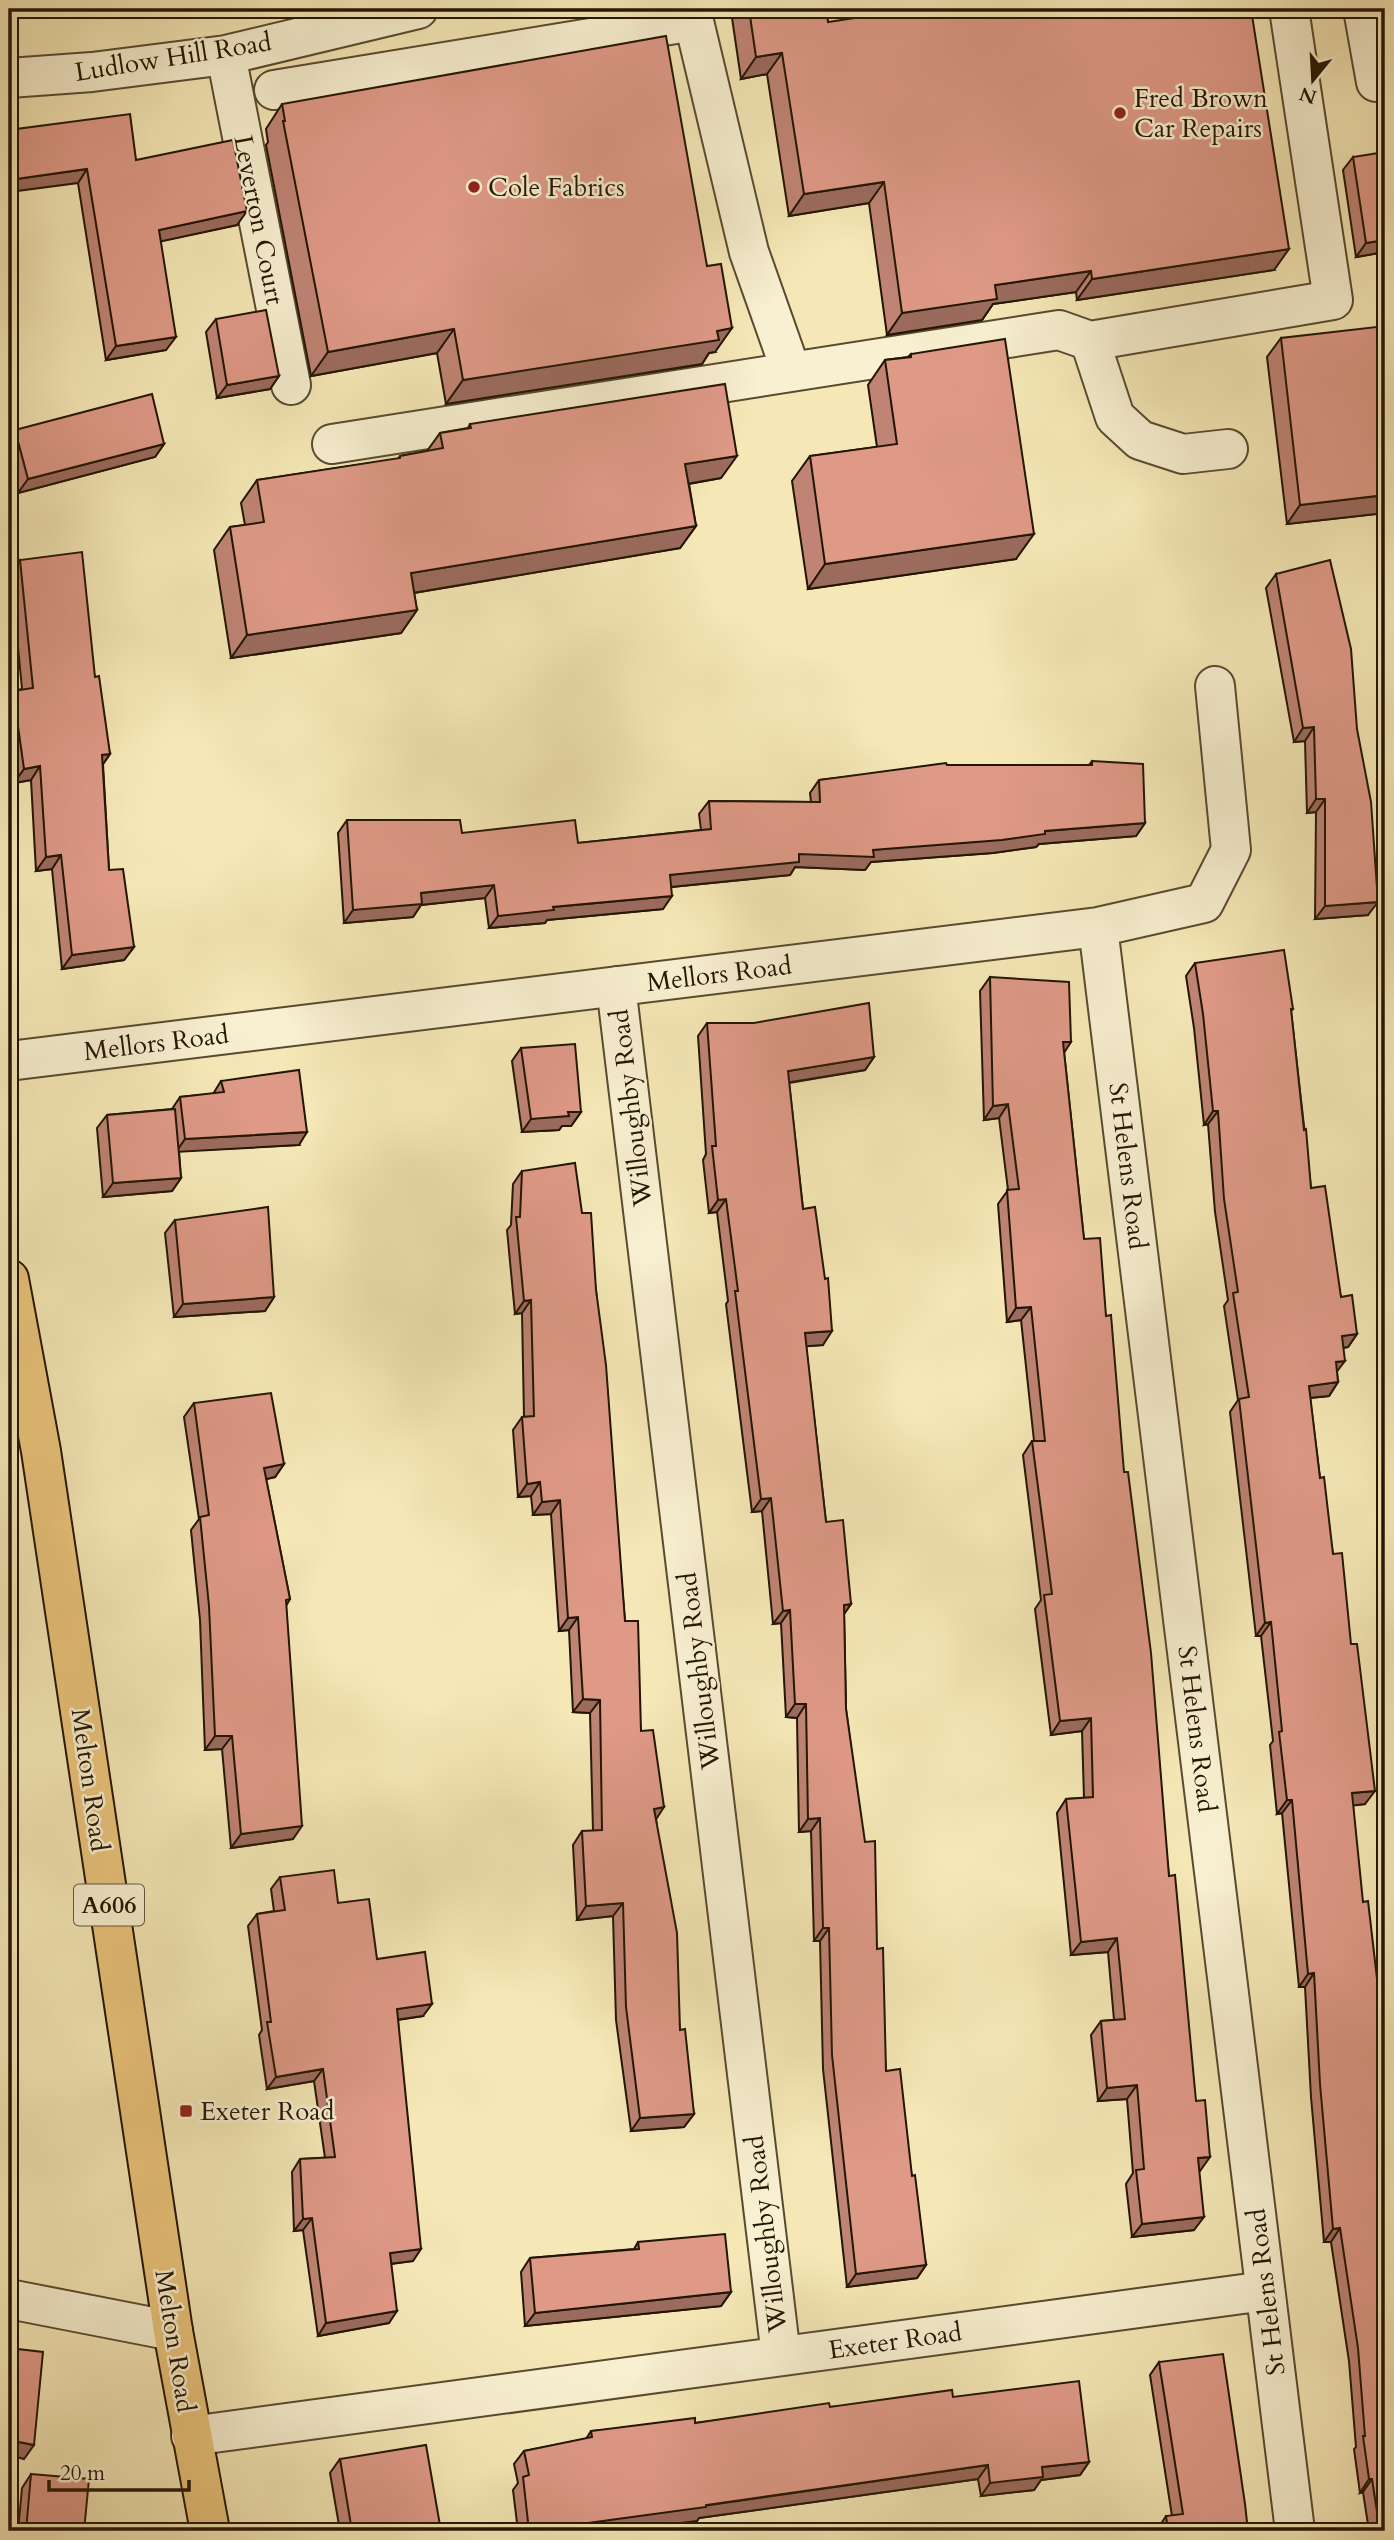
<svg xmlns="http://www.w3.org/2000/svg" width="1394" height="2540" viewBox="0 0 1394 2540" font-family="Cardo,serif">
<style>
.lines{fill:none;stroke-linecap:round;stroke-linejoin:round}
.minor-casing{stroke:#584a30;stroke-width:42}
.major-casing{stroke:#231503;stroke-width:42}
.minor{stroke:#f8f0d0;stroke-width:38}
.major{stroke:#eac47b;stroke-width:38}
.wall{fill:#bf8474;stroke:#231503;stroke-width:2}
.shaded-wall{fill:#9b6b5e;stroke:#231503;stroke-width:2}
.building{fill:#de9987;stroke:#231503;stroke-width:2}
.poi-dot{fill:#8f2418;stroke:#f8f0d0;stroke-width:2.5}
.labels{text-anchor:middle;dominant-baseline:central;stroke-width:5;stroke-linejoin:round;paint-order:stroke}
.shield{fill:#f8f0d0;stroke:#635740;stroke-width:2}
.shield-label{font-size:24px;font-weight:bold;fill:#231503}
.street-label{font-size:26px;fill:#231503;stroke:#f8f0d0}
.poi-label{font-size:26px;fill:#231503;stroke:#f8f0d0;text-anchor:start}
</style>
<rect width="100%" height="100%" fill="#f5e8b6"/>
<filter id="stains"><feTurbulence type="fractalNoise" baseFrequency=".00286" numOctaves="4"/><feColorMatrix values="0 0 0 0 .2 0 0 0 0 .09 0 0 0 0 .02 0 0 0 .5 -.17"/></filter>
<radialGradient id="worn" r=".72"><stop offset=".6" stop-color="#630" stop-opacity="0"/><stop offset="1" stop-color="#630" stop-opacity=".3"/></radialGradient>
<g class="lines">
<defs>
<path id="minor" d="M691,9L749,252L791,371
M1363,9L1376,82
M226,55L291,385
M9,78L92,72L226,55L418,9
M274,90L694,21
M1090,341L1333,300L1289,9
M332,444L1059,330L1090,341L1115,417L1140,440L1183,454L1228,449
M1098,927L1295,2531
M616,986L781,2356
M9,1061L1098,927L1204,903L1231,850L1215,686
M9,2299L173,2331
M191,2436L1265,2291"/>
<path id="major" d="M9,1279L41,1451L173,2331L210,2531"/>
</defs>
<use href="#minor" class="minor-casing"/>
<use href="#major" class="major-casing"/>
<use href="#minor" class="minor"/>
<use href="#major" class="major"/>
</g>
<path class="wall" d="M738,9H826L828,22L1274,270L1077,300L1076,292L993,304L982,320L887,335L869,203L789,216L767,74L741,79L732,18Z
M282,104L715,352L709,353L702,364L446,404L437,353L311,376L266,145L268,142L266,129Z
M9,130L136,160L237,225L160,241L166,350L106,360L78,183Z
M1353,157L1385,252L1356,257L1343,170Z
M216,319L279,376L270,389L217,398L206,332Z
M1281,338L1385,513L1287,524L1267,357Z
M911,354L1016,559L808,589L792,481L810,456L877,447L868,385L885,360L908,357Z
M470,424L721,478L689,484L696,526L680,548L414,593L417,610L401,633L231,658L214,550L230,527L245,525L241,503L257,480L398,459L400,456L427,451L440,433L468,428Z
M15,430L164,444L155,457L18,493L9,457V438Z
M20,560L95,677L110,754L103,764L109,870L134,947L124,960L62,969L52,869L36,871L31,780L14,783L9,742V697L13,691L22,689L11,574Z
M1276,574L1368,915L1315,919L1316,812L1307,813L1305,741L1294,742L1266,588Z
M1092,761L1145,823L1136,836L1039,844L1036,847L993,853L871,862L865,870L795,867L790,875L671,887L663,909L547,920L545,923L489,928L485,898L421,905L413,917L344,923L338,833L347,820L462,833L578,843L701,830L699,814L709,801L811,802L810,793L819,780L947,765H1089Z
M1195,963L1293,1009L1291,1011L1311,1188L1341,1297L1357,1334L1348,1347L1343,1348L1337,1372L1338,1382L1329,1396L1310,1398L1320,1478L1333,1554L1365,1804L1353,1805L1385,2531H1369L1363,2492L1360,2493L1354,2449L1356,2447L1349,2361L1331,2242H1324L1311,2097L1305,1987H1299L1282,1813L1277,1814L1270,1745L1273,1741L1261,1636H1256L1230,1412L1238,1400L1224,1306L1228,1300L1215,1212L1208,1124L1204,1125L1194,1028L1186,976Z
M990,977L1064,1052L1084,1239L1106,1316L1169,1876L1200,2171H1199L1194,2230L1132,2237L1126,2184L1133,2173L1127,2099L1098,2101L1091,2035L1101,2021L1114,2020L1108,1952L1071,1955L1057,1813L1066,1799L1084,1798L1082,1731L1051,1735L1035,1609L1041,1600L1023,1455L1032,1441H1034L1021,1320L1007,1322L998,1204L1008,1190L999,1118L984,1120L980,991Z
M707,1023L874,1057L865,1070L789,1083L803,1209L823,1345L806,1346L826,1522L851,1604L844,1614L846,1709L877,1949L886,2071L912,2176L926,2265L917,2278L847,2287L823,2069L820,1941H814L811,1831L799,1832L797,1718L786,1717L781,1623L773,1624L762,1511L752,1512L726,1304L728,1301L717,1212L709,1213L703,1160L706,1154L698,1036Z
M521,1048L581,1112L571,1126H562L559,1130L522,1132L512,1061Z
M221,1081L299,1145L179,1151L181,1178L172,1191L103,1197L97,1128L107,1115L172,1109L180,1097L213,1094Z
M522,1171L582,1213L596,1290L625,1621L641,1731L656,1819L680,2030L694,2114L684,2127L631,2131L616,2020L613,1916L577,1920L573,1845L582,1831H593L590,1713L573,1712L569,1630L559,1631L551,1514L533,1515L531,1496L518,1497L513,1430L522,1417H524L522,1313L515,1314L507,1230L511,1225L513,1184Z
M175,1220L274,1297L265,1311L174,1317L165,1233Z
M194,1403L284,1464L275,1477L266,1479L290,1599L286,1606L293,1839L231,1848L222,1749L205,1750L200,1620L191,1530L199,1519L184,1417Z
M280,1877L338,1903L377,1959L423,2016L398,2020L413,2261L391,2264L389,2323L318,2336L303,2230L294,2231L292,2172L300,2159L325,2158L314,2081L267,2089L259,2035L262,2030L248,1926L257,1914L274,1911L271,1889Z
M638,2242L731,2292L721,2306L525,2326L521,2272L530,2258L634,2249Z
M1159,2362L1248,2531H1157V2530L1166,2516H1172L1150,2375Z
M953,2397L1089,2462L1080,2475L1041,2480L1034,2490L981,2496L978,2479L699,2518L697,2521L617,2531H518L513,2490L518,2483L514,2464L524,2451L586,2439L591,2431L695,2423L830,2407Z
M340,2459L441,2531H340L330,2473Z
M31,2474L84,2531H18L22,2488Z"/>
<path class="shaded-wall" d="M782,53L767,74L741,79L756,57Z
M87,169L78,183L9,192V180Z
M884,182L869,203L789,216L804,194Z
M247,211L237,225L149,244L159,230Z
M1385,240V252L1356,257L1366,243Z
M1289,249L1274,270L1077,300L1092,279Z
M1091,271L1076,292L993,304L982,320L887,335L902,313L995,285Z
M732,328L715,352L709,353L702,364L446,404L463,380Z
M454,329L437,353L311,376L328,352Z
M176,337L166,350L106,360L116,346Z
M279,376L270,389L217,398L227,385Z
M164,444L155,457L18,493L28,479Z
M737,456L721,478L669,487L685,464Z
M1385,495V513L1287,524L1300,505Z
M696,526L680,548L395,596L411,573Z
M1034,534L1016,559L808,589L825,564Z
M417,610L401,633L231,658L247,635Z
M1314,727L1305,741L1294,742L1303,728Z
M110,754L101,767L102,755Z
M40,766L31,780L14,783L24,769Z
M1316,799H1325L1316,812L1307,813Z
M1145,823L1136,836L1039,844L1036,847L993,853L871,862L865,870L795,867L790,875L661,888L670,875L799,854L873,850L1045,831Z
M61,855L52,869L36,871L46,857Z
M494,885L485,898L421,905L413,917L344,923L353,910L421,893Z
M672,896L663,909L547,920L545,923L489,928L498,916L553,907Z
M1378,902L1368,915L1315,919L1325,906Z
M134,947L124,960L62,969L72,955Z
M1063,1042H1071L1062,1056Z
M874,1057L865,1070L779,1084L788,1071Z
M1008,1104L999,1118L984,1120L993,1106Z
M1213,1111H1218L1208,1124L1204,1125Z
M568,1112H581L571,1126H562L559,1130L522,1132L531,1119Z
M307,1132L299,1145L176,1152L185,1139Z
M181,1178L172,1191L103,1197L113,1183Z
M726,1199L717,1212L709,1213L718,1200Z
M274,1297L265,1311L174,1317L183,1304Z
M531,1300L522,1313L515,1314L524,1301Z
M1031,1307L1021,1320L1007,1322L1016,1308Z
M832,1331L823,1345L796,1347L805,1333Z
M1357,1334L1348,1347L1333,1349L1342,1336Z
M1345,1361L1335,1374L1336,1362Z
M1338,1382L1329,1396L1299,1399L1309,1386Z
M284,1464L275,1477L254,1482L264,1468Z
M540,1482L531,1496L518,1497L527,1484Z
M771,1498L762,1511L752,1512L761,1499Z
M560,1500L551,1514L533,1515L542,1502Z
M851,1604L842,1617L844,1605Z
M790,1610L781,1623L773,1624L783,1611Z
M578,1617L569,1630L559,1631L568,1618Z
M1271,1622L1261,1636H1256L1265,1623Z
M583,1699L600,1700L590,1713L573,1712Z
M795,1704H806L797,1718L786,1717Z
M1091,1718L1082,1731L1051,1735L1060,1721Z
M215,1736H232L222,1749L205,1750Z
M1375,1791L1365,1804L1342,1807L1352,1793Z
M1287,1800H1292L1282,1813L1277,1814Z
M664,1807L655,1821L654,1809Z
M820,1818L811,1831L799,1832L808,1819Z
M302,1826L293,1839L231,1848L241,1834Z
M623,1903L613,1916L577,1920L586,1906Z
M823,1928H829L820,1941H814Z
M1117,1938L1108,1952L1071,1955L1081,1942Z
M1314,1973L1305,1987H1299L1308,1974Z
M432,2004L423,2016L388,2021L397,2009Z
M323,2069L314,2081L267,2089L276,2077Z
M1137,2085L1127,2099L1098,2101L1107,2088Z
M694,2114L684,2127L631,2131L640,2118Z
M1210,2157L1200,2171L1188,2172L1198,2158Z
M1204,2217L1194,2230L1132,2237L1142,2224Z
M312,2218L303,2230L294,2231L303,2219Z
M1340,2228L1331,2242H1324L1333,2229Z
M421,2249L413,2261L381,2265L390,2253Z
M926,2265L917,2278L847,2287L856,2274Z
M731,2292L721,2306L525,2326L535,2313Z
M397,2311L389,2323L318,2336L326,2323Z
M9,2440L34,2445L24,2459L9,2455Z
M1089,2462L1080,2475L1041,2480L1034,2490L981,2496L990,2483L1042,2467Z
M988,2465L978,2479L699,2518L697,2521L617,2531H528Z
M1369,2479H1372L1363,2492L1360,2493Z"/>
<path class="building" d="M749,9H826L828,22L913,9H1251L1289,249L1092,279L1091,271L995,285L997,299L902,313L884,182L804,194L782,53L756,57Z
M666,36L707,266L721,264L732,328L717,331L719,340L463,380L454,329L328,352L283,121H285L282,104Z
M130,114L136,160L233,140L247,211L159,230L176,337L116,346L87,169L9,180V130Z
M1385,152V240L1366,243L1353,157Z
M266,310L279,376L227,385L216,319Z
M1385,326V495L1300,505L1281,338Z
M1005,339L1034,534L825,564L810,456L897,444L885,360L911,357V354Z
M725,384L737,456L685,464L696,526L411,573L417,610L247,635L230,527L264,522L257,480L400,458V456L443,448L440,433L471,428L470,424Z
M152,394L164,444L28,479L15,430Z
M82,552L95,677L99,676L110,754L102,755L109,870L123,869L134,947L72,955L61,855L46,857L40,766L24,769L13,691L33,688L20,560Z
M1330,560L1351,649L1357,729L1371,802L1378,902L1325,906V799H1316L1314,727L1303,728L1276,574Z
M1092,761L1143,764L1145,823L1045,831V834L1002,840L873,850L874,857L799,854V862L670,875L672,896L553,907L554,910L498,916L494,885L421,893L422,904L353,910L347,820H460L462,833L575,820L578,843L711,829L709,801L820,802L819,780L946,763L947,765H1092Z
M1284,950L1293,1009H1291L1304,1130L1306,1129L1311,1188L1325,1186L1341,1297L1352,1295L1357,1334L1342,1336L1345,1361L1336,1362L1338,1382L1309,1386L1320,1478L1324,1477L1333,1554L1342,1553L1351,1644H1357L1375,1791L1352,1793L1363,1902L1368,1901L1381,2013L1385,2012V2531H1380L1372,2479H1369L1363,2436H1365L1358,2348L1340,2228L1333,2229L1320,2084L1314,1973L1308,1974L1292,1800H1287L1279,1732L1282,1731L1271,1622L1265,1623L1239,1399L1249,1397L1233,1293L1238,1292L1224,1199L1218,1111H1213L1203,1014L1195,963Z
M990,977L1069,982L1071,1042H1063L1084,1239L1100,1238L1106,1316L1111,1315L1124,1472H1128L1151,1653L1169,1876L1175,1875L1196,2101L1205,2100L1210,2157L1198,2158L1204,2217L1142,2224L1136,2170L1144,2169L1137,2085L1107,2088L1101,2021L1125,2019L1117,1938L1081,1942L1066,1799L1093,1797L1091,1718L1060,1721L1044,1595L1052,1594L1032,1441H1045L1031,1307L1016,1308L1007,1190L1019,1189L1008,1104L993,1106Z
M869,1003L874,1057L788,1071L803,1209L815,1207L825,1279L828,1278L832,1331L805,1333L826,1522L843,1520L851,1604L844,1605L846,1709L865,1842L875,1841L877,1949L883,1948L886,2071L900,2069L912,2176L915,2175L926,2265L856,2274L832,2055L829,1928H823L820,1818L808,1819L806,1704H795L790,1610L783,1611L771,1498L761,1499L735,1291H738L726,1199L718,1200L712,1146H716L707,1023H754Z
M575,1044L581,1112H568L569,1116L531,1119L521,1048Z
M299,1070L307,1132L185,1139L180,1097L224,1092L221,1081Z
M175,1109L181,1178L113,1183L107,1115Z
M575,1163L582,1213H591L596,1290L606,1365L625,1621H638L641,1731L653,1730L664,1807L654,1809L677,1933L680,2030L685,2029L694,2114L640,2118L626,2007L623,1903L586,1906L582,1831L602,1830L600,1700L583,1699L578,1617L568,1618L560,1500L542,1502L540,1482L527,1484L522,1417L534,1416L531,1300L524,1301L516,1217H520L522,1171Z
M268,1207L274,1297L183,1304L175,1220Z
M271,1393L284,1464L264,1468L290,1599L286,1600L302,1826L241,1834L232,1736H215L209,1606L200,1517L209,1515L194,1403Z
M334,1870L338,1903L369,1899L377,1959L425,1952L432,2004L397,2009L421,2249L390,2253L397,2311L326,2323L312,2218L303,2219L300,2159L335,2157L323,2069L276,2077L267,2022H271L257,1914L285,1910L280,1877Z
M725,2234L731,2292L535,2313L530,2258L639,2249L638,2242Z
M9,2348L43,2352L34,2445L9,2440Z
M1223,2354L1245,2504L1248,2531H1168L1166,2516L1183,2514L1159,2362Z
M1079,2381L1089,2462L1042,2467L1043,2477L990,2483L988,2465L706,2505V2507L529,2531L523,2477L529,2475L524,2451L592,2437L591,2431L695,2418V2423L829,2403L830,2407L952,2390L953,2397Z
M426,2445L441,2531H352L340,2459Z
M31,2474L89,2479L84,2531H26Z"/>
<g class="poi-dot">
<circle cx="1120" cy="113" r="7"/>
<circle cx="474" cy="187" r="7"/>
<rect x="179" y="2104" width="14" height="14" rx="3.5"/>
</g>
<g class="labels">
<rect class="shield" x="74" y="1884.5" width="70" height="41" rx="5"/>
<g class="shield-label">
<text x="109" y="1905">A606</text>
</g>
<g class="street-label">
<text transform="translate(173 57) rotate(-9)">Ludlow Hill Road</text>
<text transform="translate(259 220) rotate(79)">Leverton Court</text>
<text transform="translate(719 974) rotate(-7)">Mellors Road</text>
<text transform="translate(156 1043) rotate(-7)">Mellors Road</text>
<text transform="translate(631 1108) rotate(-97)">Willoughby Road</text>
<text transform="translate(1128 1166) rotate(83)">St Helens Road</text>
<text transform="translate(699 1671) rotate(-97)">Willoughby Road</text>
<text transform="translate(1197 1729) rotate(83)">St Helens Road</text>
<text transform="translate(90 1780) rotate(82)">Melton Road</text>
<text transform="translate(766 2234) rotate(-97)">Willoughby Road</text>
<text transform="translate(1266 2292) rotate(-97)">St Helens Road</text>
<text transform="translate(175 2341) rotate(81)">Melton Road</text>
<text transform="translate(895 2341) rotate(-8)">Exeter Road</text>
</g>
<g class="poi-label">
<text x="1134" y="98">Fred Brown<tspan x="1134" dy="30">Car Repairs</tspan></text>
<text x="488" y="187">Cole Fabrics</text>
<text x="200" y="2111">Exeter Road</text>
</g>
</g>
<rect width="1394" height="2540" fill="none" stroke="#f5e8b6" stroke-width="35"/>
<rect x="10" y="10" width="1373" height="2519" fill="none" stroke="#231503" stroke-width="3.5"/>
<rect x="18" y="18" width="1359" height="2505" fill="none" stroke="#231503" stroke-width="2"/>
<g transform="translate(1313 80) rotate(198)" stroke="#f8f0d0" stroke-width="5" paint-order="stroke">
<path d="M0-5L12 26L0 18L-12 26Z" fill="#231503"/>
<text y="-10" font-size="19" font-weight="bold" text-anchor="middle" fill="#231503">N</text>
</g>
<path d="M49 2480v10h140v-10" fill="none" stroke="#231503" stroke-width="3.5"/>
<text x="60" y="2480" font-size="21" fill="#231503" stroke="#f8f0d0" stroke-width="5" paint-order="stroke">20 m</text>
<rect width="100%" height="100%" filter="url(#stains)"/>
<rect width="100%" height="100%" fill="url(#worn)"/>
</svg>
